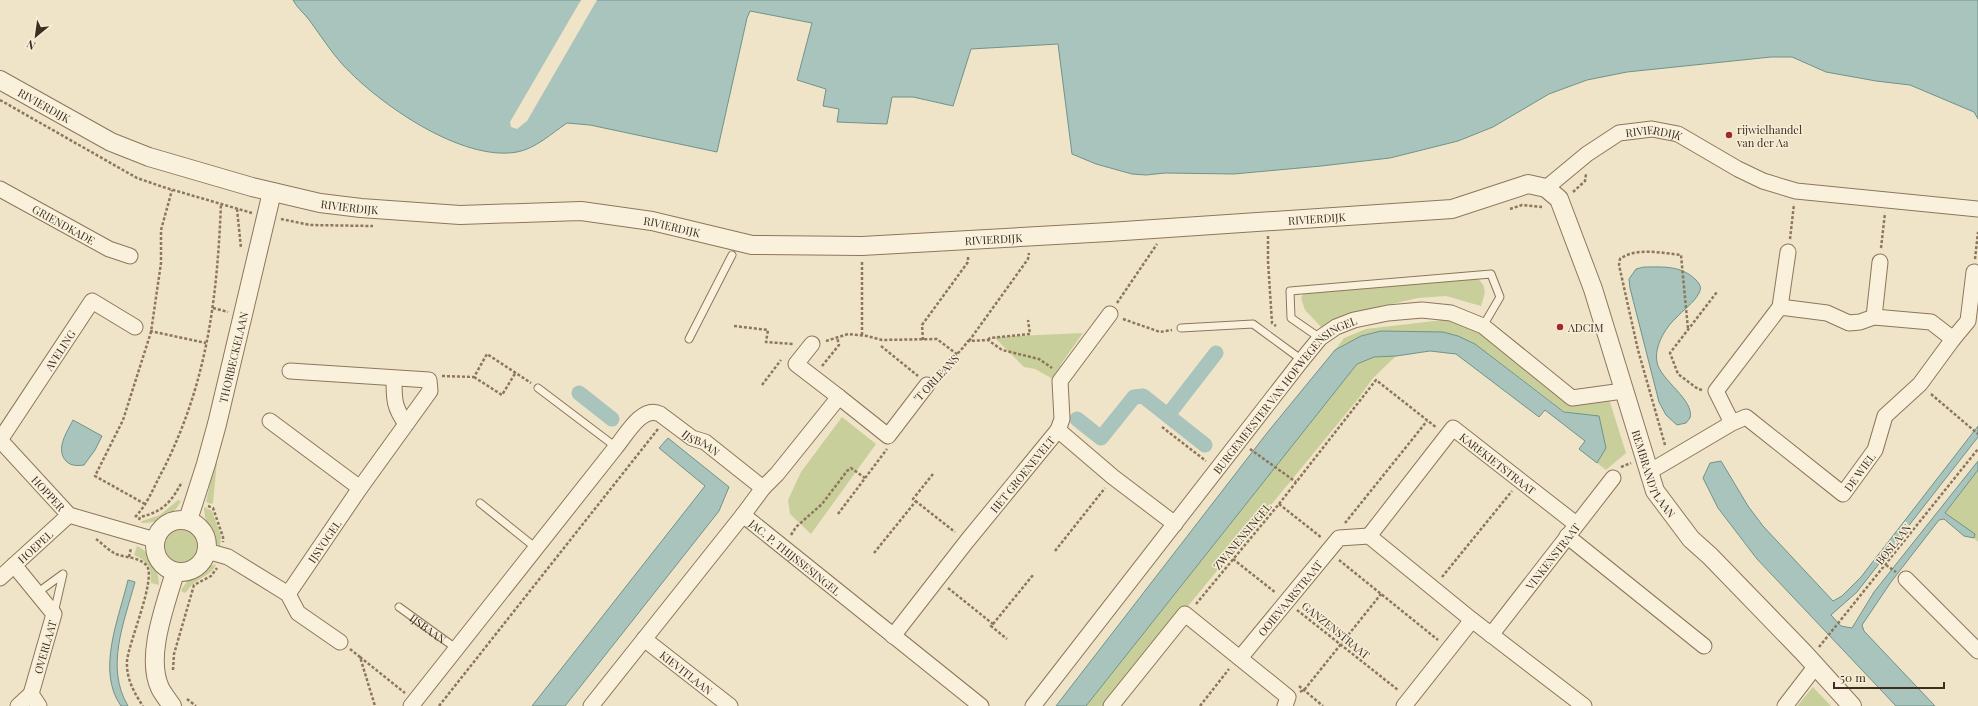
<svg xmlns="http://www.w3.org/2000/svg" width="1978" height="706" viewBox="0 0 1978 706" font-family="'Playfair Display',serif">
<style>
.green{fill:#c9cf9b}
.water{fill:#a9c4bc;stroke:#6f938a}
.pier{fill:#f0e4c8}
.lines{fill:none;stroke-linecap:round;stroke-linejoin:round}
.canal{stroke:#a9c4bc;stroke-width:15}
.service-casing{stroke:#8d765c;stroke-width:9}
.minor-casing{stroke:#8d765c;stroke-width:17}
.tertiary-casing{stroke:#8d765c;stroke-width:20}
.path{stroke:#8d765c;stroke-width:2.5;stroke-dasharray:3 2;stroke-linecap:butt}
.service{stroke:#faf1dc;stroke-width:7}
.minor{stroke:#faf1dc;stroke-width:15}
.tertiary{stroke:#faf1dc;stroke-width:18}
.poi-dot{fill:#9e2a2b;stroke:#f7eed8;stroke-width:1.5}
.labels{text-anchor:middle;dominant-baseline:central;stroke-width:3;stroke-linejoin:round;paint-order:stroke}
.street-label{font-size:11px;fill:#3d2e20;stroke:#f7eed8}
.poi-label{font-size:11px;fill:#3d2e20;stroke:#f7eed8;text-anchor:start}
</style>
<rect width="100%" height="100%" fill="#f0e4c8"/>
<path class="green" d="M1477,278C1488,287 1485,294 1481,306L1446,296L1418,298L1357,312L1323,329L1305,310L1301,298L1304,293L1349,287Z
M1443,320L1464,322L1480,330L1570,399H1609L1626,453L1606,470L1597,463L1606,448L1598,416L1565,412L1475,344L1347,343L1335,350L1344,338L1366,329Z
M1083,333L1061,364L1055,380L1035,369L1024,367L994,337Z
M1396,356L1373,378L1358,399L1106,706H1086L1357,364L1374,357Z
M842,417L876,444L811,534L790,514L788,500L801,472Z
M215,461H217L213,503L211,504L206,502Z
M1978,470V542L1974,538V534L1945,513Z
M178,500L181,501C174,515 158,524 141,523L142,521L160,515Z
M204,507L212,511L221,536L220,547C211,539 204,519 204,507Z
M165 546a16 16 0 1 1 32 0a16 16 0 1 1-32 0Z
M137,546C151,552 159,571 159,585L151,583L150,568L142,559L134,555Z
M216,564C212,575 202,576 194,583C190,586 189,590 185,593L181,591C186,579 203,568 216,564Z
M1813,687L1831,706H1797Z"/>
<path class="water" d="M293,0H1978V119L1974,112L1910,85L1876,81L1826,72L1792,57H1771L1627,72L1587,80L1549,94L1493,127L1458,141L1390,158L1321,166L1234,174L1165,173L1146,175L1132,174L1096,164L1072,154L1058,44L971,49L953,106L913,97H892L887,124L837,122L839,109L823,106L826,89L797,80L812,23L750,11L747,18L717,152L590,125L567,123C552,133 535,149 517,152C462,162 379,104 343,65C331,52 321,36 310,21C305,14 297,8 293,0Z
M1644,267C1663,267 1681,265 1696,280C1700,284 1702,288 1699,293C1694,303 1683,310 1676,318C1665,328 1654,347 1657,362C1660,380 1695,400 1690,418L1686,423L1677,425L1666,415L1659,402L1630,288L1629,279L1636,269Z
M1381,331L1443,332L1458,336L1475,344L1564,412L1599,416L1606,448L1597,463L1579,449L1585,441L1545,410L1539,417L1456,354L1430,351L1396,356L1374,357L1357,364L1086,706H1056L1267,433L1335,350L1361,336Z
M73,420L102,436L95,450L84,465C77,466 71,466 66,461C55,449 67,432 73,420Z
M1978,426V437L1857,592L1831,615L1841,626L1852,628L1874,592L1978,461V470L1945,513L1975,534L1974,538L1964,536L1944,519L1939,520L1891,582L1862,625L1864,631L1935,706H1896L1757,559L1718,508L1703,478L1710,463L1721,461L1748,506L1763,526L1833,601L1842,596L1861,577Z
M668,438L729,487L719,511L565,706H532L705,486L659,448Z
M128,580L135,582C124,623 105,667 128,706H121C96,671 119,618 128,580Z"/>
<path class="pier" d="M581,0H597L527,121L517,129L511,127L510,122Z"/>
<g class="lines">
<path class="canal" d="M579,393L612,419
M1168,415L1216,353
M1077,419L1101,438L1134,397L1143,396L1205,445"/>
<defs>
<g id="service">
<path d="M1181,328L1253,324L1302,360"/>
<path d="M1320,338L1291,318L1290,291L1491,274L1500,297L1483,326"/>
<path d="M689,339L732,255"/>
<path d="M538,388L616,447"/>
<path d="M480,503L536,548"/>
<path d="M37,593L63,574L54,613"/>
<path id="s1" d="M399,607L457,649"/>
</g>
<g id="minor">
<path id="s2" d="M1546,188L1587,154L1619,133L1652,129L1678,134L1738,169L1763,181L1796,191L1978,209"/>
<path id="s3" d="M0,189L109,249L130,256"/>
<path d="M1780,307L1788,252"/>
<path d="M1874,317L1880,262"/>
<path d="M1953,339L1968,321L1974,272"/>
<path d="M812,344L796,364L839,397"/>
<path d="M394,379C394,400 394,407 406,424"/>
<path d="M270,421L360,488"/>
<path d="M1058,430L1062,419L1060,381L1110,314"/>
<path id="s4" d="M0,440L92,301L135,327"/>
<path id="s5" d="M0,440L69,515L155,540"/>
<path id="s6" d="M1649,472L1732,423L1746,417L1843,494L1875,450L1885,416L1920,384L1953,339L1931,322L1874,317L1860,322L1849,323L1827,313L1780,307L1716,391L1732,423"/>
<path d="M763,488L777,474L839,397L888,436L927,385"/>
<path id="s7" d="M1369,536L1453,428L1576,524"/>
<path d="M1567,536L1704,646"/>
<path d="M207,551L228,557L288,594L298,613L340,642"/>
<path d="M14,565L54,614L31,694L39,706"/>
<path id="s8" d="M0,578L69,515"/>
<path d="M1906,579L1978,651"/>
<path id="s9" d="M288,594L360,488L430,391L429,380L290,371"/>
<path id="s10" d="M1491,635L1613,478"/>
<path id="s11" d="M893,636L967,541L1058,430L1113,477L1175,524"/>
<path id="s12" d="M644,639L730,706"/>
<path id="s13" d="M1240,658L1339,538L1369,536L1472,620L1584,706"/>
<path d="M18,706L31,694"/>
<path id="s14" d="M411,706L616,447C626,435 642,405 660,414L692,438L705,442L763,488L743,515"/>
<path id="s15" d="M591,706L743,515L981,706"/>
<path id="s16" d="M1033,706L1302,360L1320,338L1336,327L1354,320L1388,313L1422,310L1451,313L1483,326L1572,398L1623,391"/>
<path d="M1111,706L1185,614L1288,697L1285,706"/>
<path d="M1404,706L1472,620"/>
<path d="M1785,706L1815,667"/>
</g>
<g id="tertiary">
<path id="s17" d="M0,80L111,142L149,157L252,187L320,203L361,208L460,215L581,211L652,221L752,245L862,246L1109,232L1452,209L1528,184L1546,188L1559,199L1593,289L1655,491L1691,539L1710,556L1804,653L1852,706"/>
<circle cx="181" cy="546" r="26"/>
<path id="s18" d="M188,520L206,464L217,424L272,192"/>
<path d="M172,706C168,700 163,694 160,688C145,656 166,604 175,572"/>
</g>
</defs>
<use href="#service" class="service-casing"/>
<use href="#minor" class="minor-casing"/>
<use href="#tertiary" class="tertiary-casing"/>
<path class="path" d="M0,100L137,178L163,187L252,213
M1573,192L1585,181L1586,174
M237,209L241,248
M1510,209L1522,205L1542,207
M281,219L310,225L373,226
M1268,236V261L1272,323L1276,326
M1790,239L1794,204
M1881,248L1885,213
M1975,259L1978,232
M862,262V335
M1117,303L1157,244
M213,308L228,312
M1123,319L1160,332L1172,330
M734,326L768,330L766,342L793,344
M150,331L206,343
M923,340L922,325L968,262V256
M988,340L990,338L1030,334L1028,320
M826,341L848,334L867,336L882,340L937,339L958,355
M969,341L1028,259L1029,253
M881,346L918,376
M822,366L839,345L837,337
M442,376L474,377L487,354L531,383
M938,376C947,363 959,354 968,341L988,340L1002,350L1039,359L1052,368
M474,377L502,395L516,372
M762,385L781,360
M1702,390L1698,389L1678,374L1670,353L1717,292
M1931,394L1978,434
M1162,427L1206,461
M1665,445L1638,350L1619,265L1620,259C1635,247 1663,253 1681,255L1688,329
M1250,449L1296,482
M1621,467L1631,463
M933,474L913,499L955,532
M145,504L95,476L123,420L151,332L161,263V230L172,190
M1279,504L1376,380L1437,428
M208,506L213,508L223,537V542
M838,514L887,449
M135,517C148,504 154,486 163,470C207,383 217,300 221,204
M139,520L140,517C163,512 171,502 182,482
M1345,523L1427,421
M791,535L796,527L822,504L847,471L851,468L865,478
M96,539C103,544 109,551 116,554C126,558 140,557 147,566C156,580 129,641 127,661C126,678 134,693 143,706
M1055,551L1105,488
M874,553L916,501
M129,557L131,548
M1233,559L1276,593
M1339,560L1438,640
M1886,565L1896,572
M1442,577L1512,491
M948,588L993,624L991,626L1007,639
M1196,604L1279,504L1322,538
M1297,610L1398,690
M993,624L1033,575
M1819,647L1978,449
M350,649L360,657L375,706
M360,657L405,693
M173,670L174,654L194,585L211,576L217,568
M1299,686L1323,706
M1300,692L1305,689L1381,594
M187,699L196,706
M439,706L658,429
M1200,706L1229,669"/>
<use href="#service" class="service"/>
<use href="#minor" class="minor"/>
<use href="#tertiary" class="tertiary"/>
</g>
<g class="poi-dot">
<circle cx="1729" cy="135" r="4"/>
<circle cx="1560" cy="327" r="4"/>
</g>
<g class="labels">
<g class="street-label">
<text stroke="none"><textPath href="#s17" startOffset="51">RIVIERDIJK</textPath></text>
<text stroke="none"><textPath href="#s2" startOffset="127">RIVIERDIJK</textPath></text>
<text stroke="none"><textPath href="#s17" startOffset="375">RIVIERDIJK</textPath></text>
<text stroke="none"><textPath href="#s17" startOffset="1347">RIVIERDIJK</textPath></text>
<text stroke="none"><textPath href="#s3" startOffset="73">GRIENDKADE</textPath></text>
<text stroke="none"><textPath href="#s17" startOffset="699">RIVIERDIJK</textPath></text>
<text stroke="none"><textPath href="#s17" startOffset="1023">RIVIERDIJK</textPath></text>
<text stroke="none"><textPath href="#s4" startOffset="108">AVELING</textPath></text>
<text stroke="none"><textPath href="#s18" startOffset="169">THORBECKELAAN</textPath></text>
<text transform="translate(936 378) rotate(-47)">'T ORLEANS</text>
<text stroke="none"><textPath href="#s16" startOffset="402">BURGEMEESTER VAN HOFWEGENSINGEL</textPath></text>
<text stroke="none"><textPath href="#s14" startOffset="440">IJSBAAN</textPath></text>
<text stroke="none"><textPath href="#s7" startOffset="194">KAREKIETSTRAAT</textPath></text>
<text stroke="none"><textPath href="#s6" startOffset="263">DE WIEL</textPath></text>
<text stroke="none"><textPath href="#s17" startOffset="1889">REMBRANDTLAAN</textPath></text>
<text stroke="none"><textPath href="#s11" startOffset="207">HET GROENEVELT</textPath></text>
<text stroke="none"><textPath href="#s5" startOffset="72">HOPPER</textPath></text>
<text transform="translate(1242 536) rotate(-50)">ZWANENSINGEL</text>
<text stroke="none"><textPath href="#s9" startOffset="64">IJSVOGEL</textPath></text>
<text transform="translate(1893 544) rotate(-51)">BOSLAAN</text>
<text stroke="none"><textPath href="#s8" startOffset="47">HOEPEL</textPath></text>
<text stroke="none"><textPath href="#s10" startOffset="100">VINKENSTRAAT</textPath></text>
<text stroke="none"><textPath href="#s15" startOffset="311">JAC. P. THIJSSESINGEL</textPath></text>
<text stroke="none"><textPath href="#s13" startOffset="78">OOIEVAARSTRAAT</textPath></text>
<text stroke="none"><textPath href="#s1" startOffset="36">IJSBAAN</textPath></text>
<text transform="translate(1336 630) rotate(39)">GANZENSTRAAT</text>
<text transform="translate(45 647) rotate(-74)">OVERLAAT</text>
<text stroke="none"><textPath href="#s12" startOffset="54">KIEVITLAAN</textPath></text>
</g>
<g class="poi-label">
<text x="1737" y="129">rijwielhandel<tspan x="1737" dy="13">van der Aa</tspan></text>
<text x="1568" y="327">ADCIM</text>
</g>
</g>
<g transform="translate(36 36) rotate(209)" stroke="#f7eed8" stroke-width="3" paint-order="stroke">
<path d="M0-3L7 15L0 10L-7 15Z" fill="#3d2e20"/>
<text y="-6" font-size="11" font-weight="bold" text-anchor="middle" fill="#3d2e20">N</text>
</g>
<path d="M1834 682v6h110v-6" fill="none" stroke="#3d2e20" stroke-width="2"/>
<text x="1840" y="682" font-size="12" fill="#3d2e20" stroke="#f7eed8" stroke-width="3" paint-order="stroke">50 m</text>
</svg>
